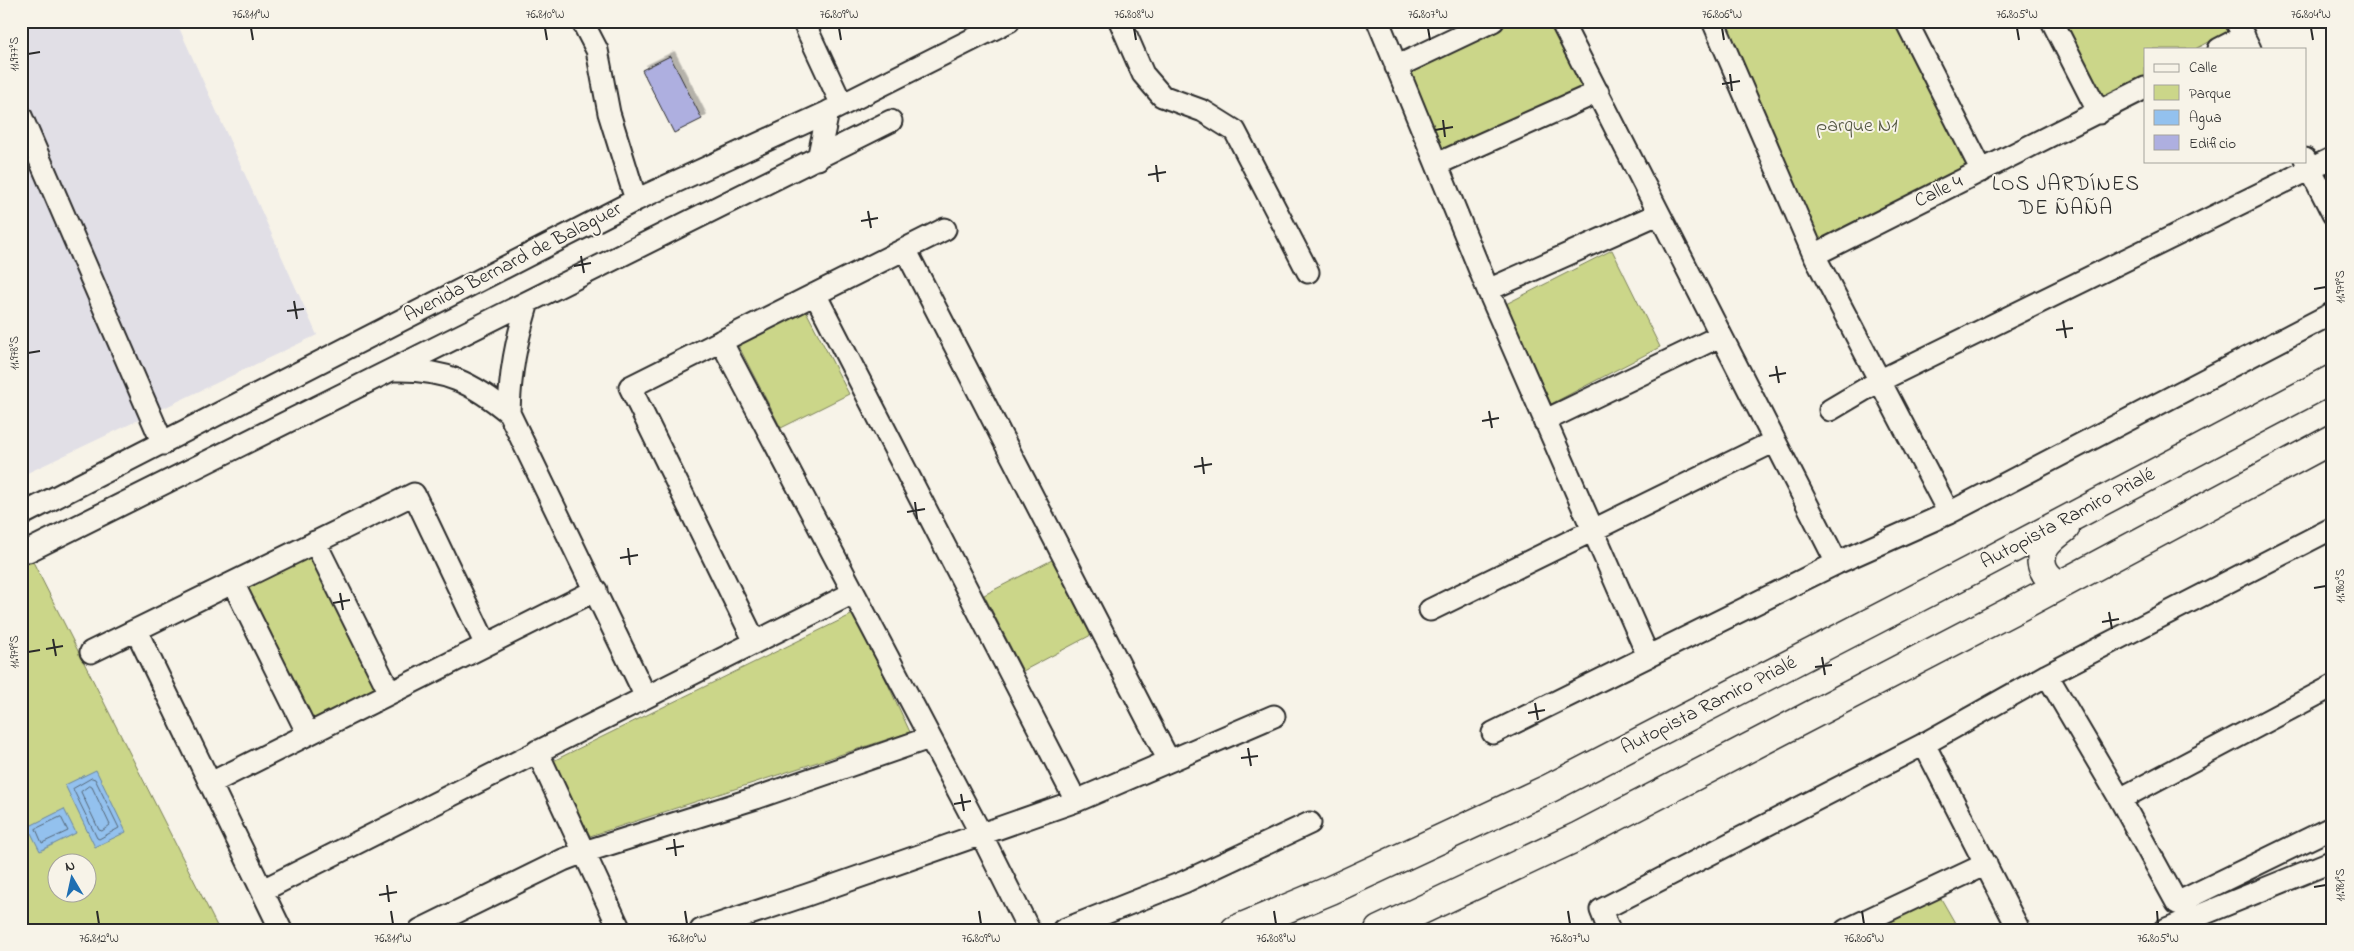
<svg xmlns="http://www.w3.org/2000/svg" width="2354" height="951" viewBox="0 0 2354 951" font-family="'Indie Flower',sans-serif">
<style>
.built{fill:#e1dfe6}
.green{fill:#cbd689;stroke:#7b805a;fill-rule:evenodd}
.water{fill:#93c1ee;stroke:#6985a0}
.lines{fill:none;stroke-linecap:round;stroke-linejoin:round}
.shore{stroke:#556779;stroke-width:1}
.building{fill:#aeafe0;stroke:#2b2b2b;filter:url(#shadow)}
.minor-casing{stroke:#2b2b2b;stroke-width:25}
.highway-casing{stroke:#2b2b2b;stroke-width:31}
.minor{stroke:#f7f3e8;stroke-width:21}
.highway{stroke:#f7f3e8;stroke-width:28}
.ticks{fill:none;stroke:#2b2b2b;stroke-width:2}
.labels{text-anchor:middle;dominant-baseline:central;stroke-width:4;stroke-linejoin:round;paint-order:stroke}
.park-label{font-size:20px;fill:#535642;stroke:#f7f3e8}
.street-label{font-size:20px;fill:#2b2b2b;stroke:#f7f3e8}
.neighbourhood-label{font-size:21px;letter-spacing:1px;fill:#2b2b2b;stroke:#f7f3e8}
.neatline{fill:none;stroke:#2b2b2b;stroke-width:2}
.ticks-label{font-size:12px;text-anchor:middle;fill:#2b2b2b}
</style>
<defs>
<filter id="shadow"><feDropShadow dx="4.5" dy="-4.5" stdDeviation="0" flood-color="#0004"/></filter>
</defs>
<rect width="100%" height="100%" fill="#f7f3e8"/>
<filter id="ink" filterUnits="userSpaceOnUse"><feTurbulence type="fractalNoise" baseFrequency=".02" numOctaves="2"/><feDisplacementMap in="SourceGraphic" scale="10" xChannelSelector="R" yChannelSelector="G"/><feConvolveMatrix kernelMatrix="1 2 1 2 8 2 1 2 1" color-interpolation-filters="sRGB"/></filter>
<g filter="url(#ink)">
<path class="built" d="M21,21H176L317,335L21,476Z"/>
<path class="green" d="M1516,21H1550L1586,90L1440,154L1407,70Z
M1726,21H1898L1971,166L1818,244L1722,23Z
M2063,21H2224L2229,31L2196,49H2145V77L2103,101Z
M1612,250L1660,347L1551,404L1506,304Z
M806,311L849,394L781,428L738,345Z
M21,538L219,930H21ZM58,864H88V894H58Z
M306,557L316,561L379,692L312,725L246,595L250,584Z
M1052,560L1091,635L1023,671L984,595Z
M855,613L910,732L590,836L553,761Z
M1939,895L1959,930H1876Z"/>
<path class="water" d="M96,770L126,832L95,847L65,785Z
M64,809L76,833L40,851L28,827Z"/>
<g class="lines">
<path class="shore" d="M92,778L95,779L119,828L99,839L97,838L73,789Z
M89,786L92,787L110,825L102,831L99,830L81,792Z
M61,817L68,831L42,843L36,829Z"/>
</g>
<path class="building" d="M670,56L702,119L674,133L642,70Z"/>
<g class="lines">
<defs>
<path id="minor" d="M582,21L597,50L609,113L636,200
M803,21L842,105
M1120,21L1143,74L1162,96L1203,111L1235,131L1308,272
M1378,21L1488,290L1648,656
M1561,21L1837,563
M1713,21L1814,255L1949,513
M1906,21L1982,171
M2052,21L2099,113
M2236,21L2250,49
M2219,49L2244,36
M1396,67L1493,21
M21,116L163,444
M818,159L828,112
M2305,159L2333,214
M1437,164L1598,92
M905,249L1169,761
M1814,255L2145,88
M1488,290L1658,214
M815,294L1076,801
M721,341L981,834L1029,930
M396,370C444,369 473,383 509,413L646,697
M1830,410L1879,381L2333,158
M509,413C510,372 516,342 528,302
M1544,421L1720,336
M21,515L636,200L828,112L1009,21
M315,542L390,693
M28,551L891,121
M233,583L308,734
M1430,610L1775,441
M136,630L281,930
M755,642L630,387L945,229
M91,652L414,494L486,645
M2047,675L2120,799L2177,903L2333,827
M1493,733L1837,563L1949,513L2333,313
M1924,744L2019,930
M537,751L620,930
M211,783L596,590
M2120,799L2333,686
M263,890L853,593
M420,930L563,860L584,852L756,798L929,738
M701,930L807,895L1076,801L1274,716
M1063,930L1184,882L1310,823
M1609,930L1601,910L1924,744L2047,675L2333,528
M1846,930L1986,864
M2164,930L2333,861"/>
<path id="highway" d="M2062,584C2045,580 2036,562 2045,547C2050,539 2059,533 2065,528
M1235,930L1331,890L1550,788L1983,564L2333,379
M1379,930L1579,836L2021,606L2333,439"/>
</defs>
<use href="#minor" class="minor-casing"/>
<use href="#highway" class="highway-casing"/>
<use href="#minor" class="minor"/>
<use href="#highway" class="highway"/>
</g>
</g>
<path class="ticks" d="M251,28L253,40M545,28L547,40M839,28L841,40M1134,28L1136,40M1428,28L1430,40M1722,28L1724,40M2017,28L2019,40M2311,28L2313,40M28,54L40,52M1730,74L1732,91M1722,84L1740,81M1443,120L1445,137M1435,130L1453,127M1156,165L1158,182M1148,175L1166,172M868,211L871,228M861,221L878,218M581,256L584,273M574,266L591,263M2314,289L2326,287M294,301L297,319M287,311L304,309M2063,320L2066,338M2056,330L2073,328M28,353L40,351M1776,366L1779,383M1769,376L1786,373M1489,411L1492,428M1482,421L1499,418M1202,457L1204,474M1194,467L1212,464M915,502L917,519M907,512L925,509M628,548L630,565M620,558L638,555M2314,588L2326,586M340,593L343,610M333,603L350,600M2109,612L2112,629M2102,622L2119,619M53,639L56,656M46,649L63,646M28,652L40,650M1822,657L1825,675M1815,667L1832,665M1535,703L1538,720M1528,713L1545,710M1248,748L1251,766M1241,758L1258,756M961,794L964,811M954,804L971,801M674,839L676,856M666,849L684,846M387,885L389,902M2314,887L2326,885M379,895L397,892M97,911L99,924M391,911L393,924M685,911L687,924M979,911L981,924M1274,911L1276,924M1568,911L1570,924M1862,911L1864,924M2157,911L2158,924"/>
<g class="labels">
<g class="park-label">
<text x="1857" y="126">parque N1</text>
</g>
<g class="street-label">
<text transform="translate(1939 192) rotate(-26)">Calle 4</text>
<text transform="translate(513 263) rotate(-27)">Avenida Bernard de Balaguer</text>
<text transform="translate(2068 519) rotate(-28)">Autopista Ramiro Prialé</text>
<text transform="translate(1709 706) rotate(-27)">Autopista Ramiro Prialé</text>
</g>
<g class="neighbourhood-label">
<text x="2066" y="185">LOS JARDÍNES<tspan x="2066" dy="24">DE ÑAÑA</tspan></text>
</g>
</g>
<rect width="2354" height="951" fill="none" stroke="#f7f3e8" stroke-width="55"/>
<rect x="2144" y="48" width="162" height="115" fill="#f7f3e8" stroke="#a5a39c"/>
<rect x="2154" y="64" width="25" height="8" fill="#f7f3e8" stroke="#a5a39c"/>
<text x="2189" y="72" font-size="15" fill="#2b2b2b">Calle</text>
<rect x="2154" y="85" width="25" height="15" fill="#cbd689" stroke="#a5a39c"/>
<text x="2189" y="98" font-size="15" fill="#2b2b2b">Parque</text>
<rect x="2154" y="110" width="25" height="15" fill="#93c1ee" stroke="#a5a39c"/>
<text x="2189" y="122" font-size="15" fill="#2b2b2b">Agua</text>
<rect x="2154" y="135" width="25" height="15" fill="#aeafe0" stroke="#a5a39c"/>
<text x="2189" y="148" font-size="15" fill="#2b2b2b">Edificio</text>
<g transform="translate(72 878) rotate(351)"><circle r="24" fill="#f7f3e8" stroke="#a5a39c"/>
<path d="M0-4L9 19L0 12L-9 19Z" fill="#1f6fb2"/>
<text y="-8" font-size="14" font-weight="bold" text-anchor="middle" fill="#2b2b2b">N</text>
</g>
<rect x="28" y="28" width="2298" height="896" class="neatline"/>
<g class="ticks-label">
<text x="251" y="18">76.811°W</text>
<text x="545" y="18">76.810°W</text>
<text x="839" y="18">76.809°W</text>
<text x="1134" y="18">76.808°W</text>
<text x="1428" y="18">76.807°W</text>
<text x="1722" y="18">76.806°W</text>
<text x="2017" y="18">76.805°W</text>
<text x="2311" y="18">76.804°W</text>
<text transform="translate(14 54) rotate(-90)" y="4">11.977°S</text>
<text transform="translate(2340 287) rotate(-90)" y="4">11.979°S</text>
<text transform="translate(14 353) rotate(-90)" y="4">11.978°S</text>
<text transform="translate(2340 586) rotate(-90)" y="4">11.980°S</text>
<text transform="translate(14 652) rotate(-90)" y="4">11.979°S</text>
<text transform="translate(2340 885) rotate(-90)" y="4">11.981°S</text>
<text x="99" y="942">76.812°W</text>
<text x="393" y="942">76.811°W</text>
<text x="687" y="942">76.810°W</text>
<text x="981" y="942">76.809°W</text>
<text x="1276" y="942">76.808°W</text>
<text x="1570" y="942">76.807°W</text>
<text x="1864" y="942">76.806°W</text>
<text x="2158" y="942">76.805°W</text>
</g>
</svg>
